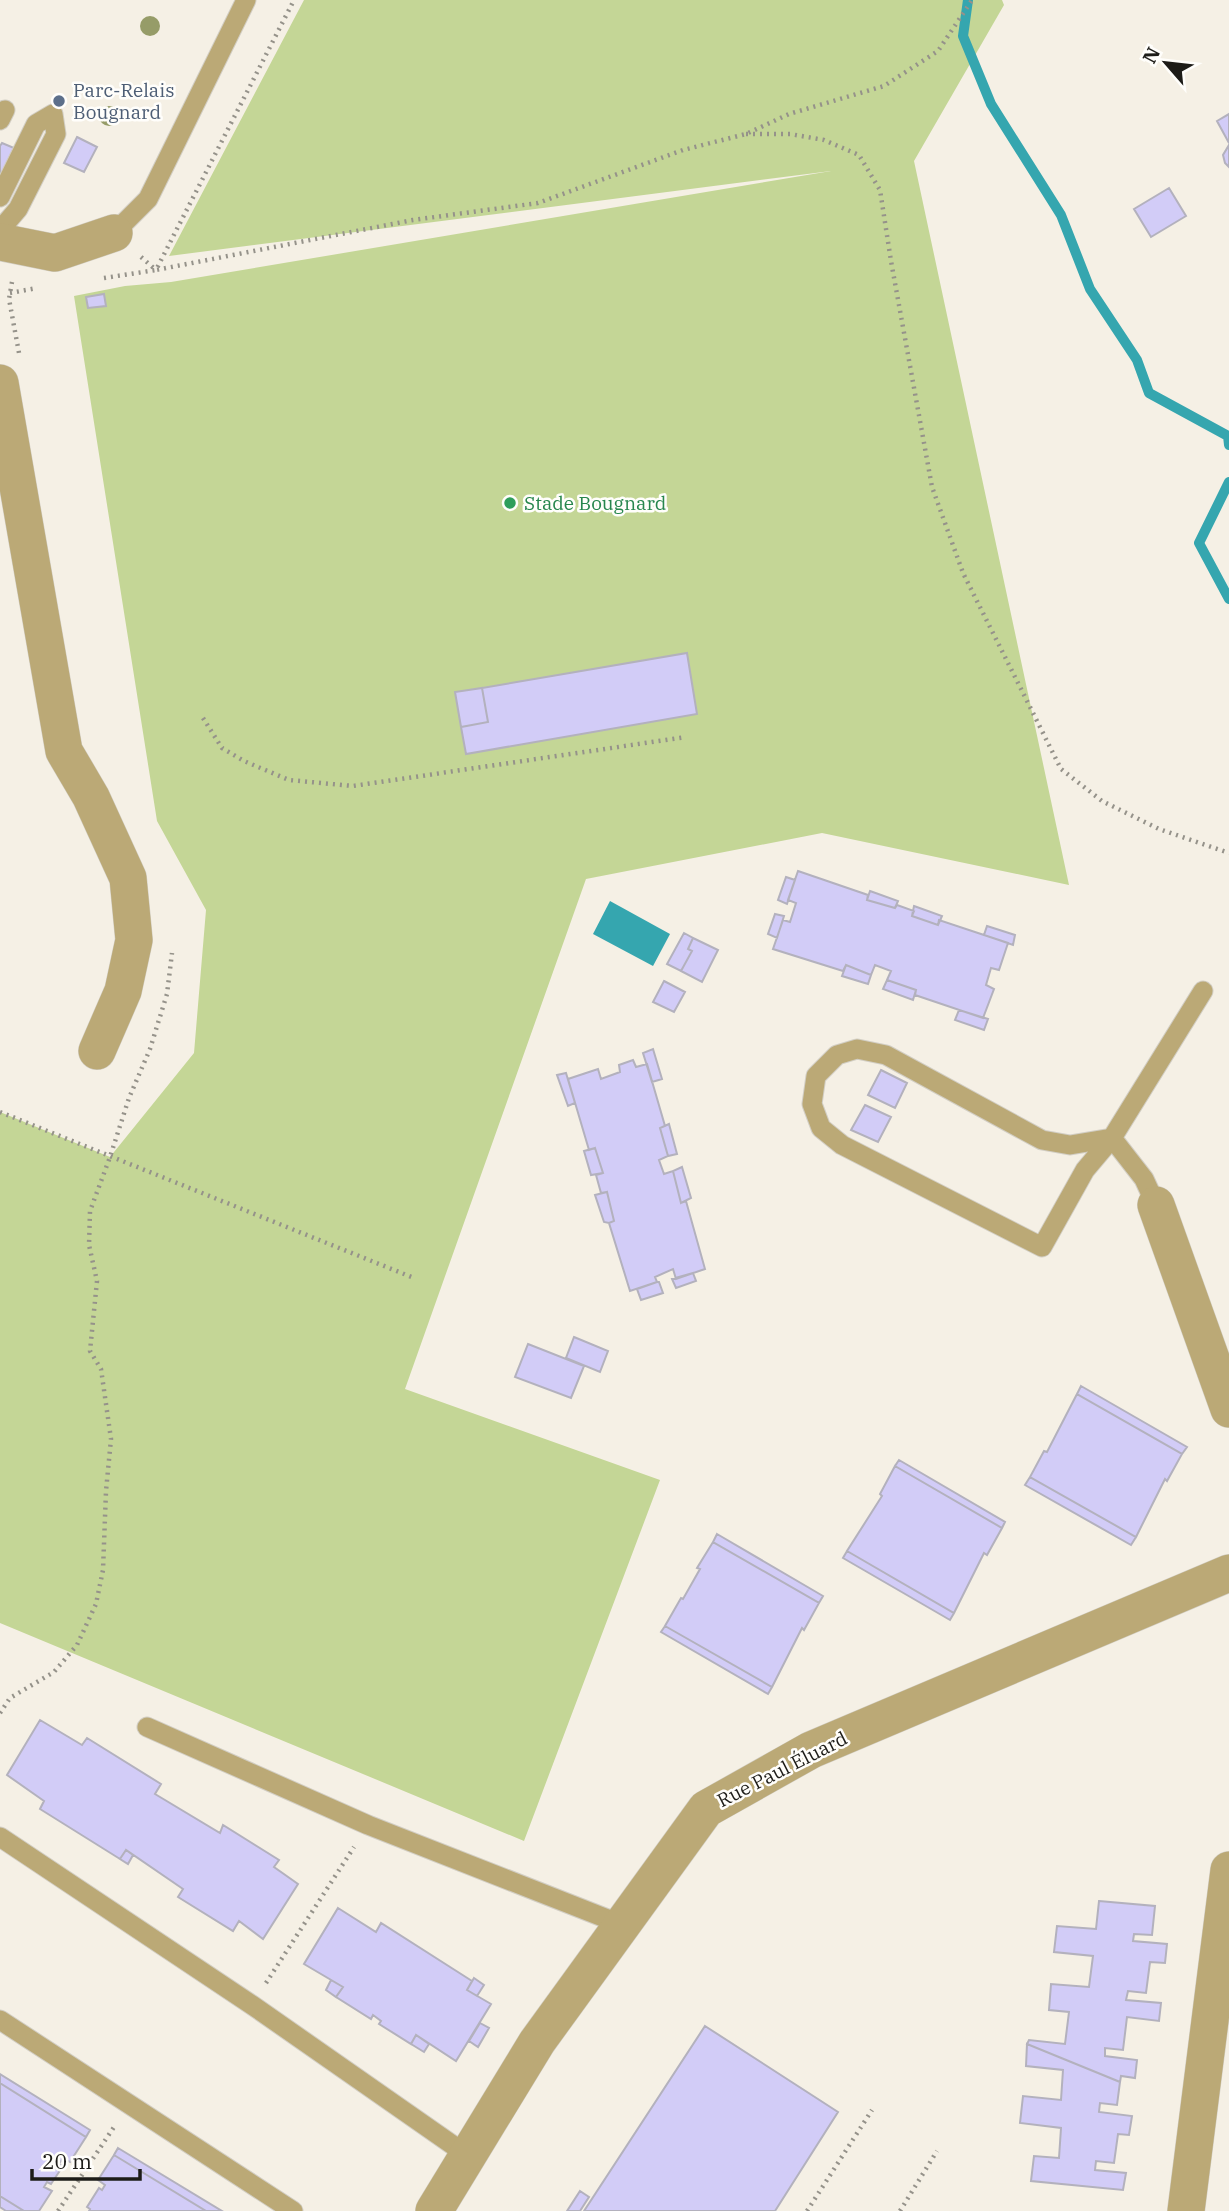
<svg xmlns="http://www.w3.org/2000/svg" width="1229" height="2211" viewBox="0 0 1229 2211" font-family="'IBM Plex Serif',serif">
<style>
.green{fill:#c4d696}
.water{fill:#35a6af}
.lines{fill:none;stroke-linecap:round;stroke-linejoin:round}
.stream{stroke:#35a6af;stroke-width:10}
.building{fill:#d2ccf7;stroke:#b3b1bd;stroke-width:2}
.service-casing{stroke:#d2cec4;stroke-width:21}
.minor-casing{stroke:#d2cec4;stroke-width:38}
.path{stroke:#95928a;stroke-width:4.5;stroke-dasharray:2 5;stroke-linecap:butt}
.service{stroke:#bba976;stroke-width:19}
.minor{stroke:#bba976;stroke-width:37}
.tree{fill:#969c68}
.service-dot{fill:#5c6f8a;stroke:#fffefb;stroke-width:2.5}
.leisure-dot{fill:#2e9e5b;stroke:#fffefb;stroke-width:2.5}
.labels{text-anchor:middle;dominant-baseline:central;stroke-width:5;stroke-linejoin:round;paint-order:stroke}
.service-label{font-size:19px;fill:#4e5e75;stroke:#fffefb;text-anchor:start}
.leisure-label{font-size:19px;fill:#27864d;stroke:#fffefb;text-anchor:start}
.street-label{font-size:19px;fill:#1d1c18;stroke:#fffefb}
</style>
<rect width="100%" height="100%" fill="#f5f0e5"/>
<path class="green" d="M304,0H1002L1004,5L914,161L1069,885L822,833L586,879L405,1389L660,1480L524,1841L0,1623V1112L110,1157L194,1053L206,910L157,821L74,296L125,286L171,282L831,171L169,256Z"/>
<path class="water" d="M610,901L670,934L653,966L593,934Z"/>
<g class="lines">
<path class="stream" d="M968,0L963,36L991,104L1061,215L1090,289L1137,360L1149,393L1228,436L1229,445
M1229,482L1199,543L1229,599"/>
</g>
<path class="building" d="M1229,114V143L1217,121Z
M77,137L97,147L84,172L64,163Z
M2,143L14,148L0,177V146Z
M1229,145V167L1225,163L1223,155Z
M1169,188L1186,216L1151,237L1134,209Z
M104,294L106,306L88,308L86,297Z
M687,653L697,714L466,754L461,727L488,722L482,688Z
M482,688L488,722L461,727L455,692Z
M798,871L868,895L867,900L895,908L897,905L914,911L912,916L938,925L939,920L1008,943L999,970L991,968L986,985L994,989L983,1018L915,995L916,990L887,980L891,971L875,965L871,975L846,965L843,971L773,949L783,920L790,922L796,903L788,900Z
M786,877L795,880L787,904L778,900Z
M870,891L898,901L895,908L867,900Z
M914,906L942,916L938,925L912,916Z
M775,914L784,916L777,938L768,934Z
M987,926L1015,935L1013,945L984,935Z
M684,933L693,938L688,949L692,951L681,971L667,964Z
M693,938L718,950L702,982L681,971L692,951L688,949Z
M846,965L871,975L868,984L842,976Z
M887,980L916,990L913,1000L883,989Z
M664,981L685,992L674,1012L653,1002Z
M959,1010L988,1019L984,1030L955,1020Z
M653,1049L662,1079L652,1082L643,1053Z
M633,1060L636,1067L647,1064L665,1126L660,1128L668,1156L659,1160L664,1174L673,1171L681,1203L686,1201L705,1269L676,1279L673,1269L655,1277L657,1282L630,1291L609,1223L614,1221L607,1192L601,1193L596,1175L603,1173L595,1148L589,1150L568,1079L598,1069L601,1079L620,1072L619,1065Z
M881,1070L907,1083L895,1108L868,1095Z
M566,1073L575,1103L568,1106L557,1075Z
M865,1105L891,1117L878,1142L851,1130Z
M669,1124L677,1154L668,1156L660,1128Z
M595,1148L603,1173L591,1175L584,1151Z
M682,1167L691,1198L681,1203L673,1171Z
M607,1192L614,1221L609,1223L604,1222L595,1195Z
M693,1273L696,1281L676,1288L672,1279Z
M657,1282H659L663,1293L641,1300L637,1289Z
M574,1337L608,1351L600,1372L566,1358Z
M528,1344L584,1366L571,1398L515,1377Z
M1081,1386L1187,1447L1182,1454L1077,1394Z
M1077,1394L1182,1454L1167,1481L1165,1479L1136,1537L1030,1477L1044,1451L1047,1452Z
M899,1460L1005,1522L1002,1528L895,1466Z
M895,1466L1002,1528L987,1555L984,1553L954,1613L847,1551L882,1496L880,1494Z
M1030,1477L1136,1537L1131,1545L1025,1485Z
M717,1534L823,1596L819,1603L713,1542Z
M713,1542L819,1603L804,1630L802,1628L772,1687L665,1626L681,1598L683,1599L700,1569L697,1568Z
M847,1551L954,1613L950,1620L843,1558Z
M665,1626L772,1687L768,1694L661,1632Z
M40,1720L82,1745L87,1738L161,1784L155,1794L220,1833L223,1825L279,1860L274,1867L298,1884L263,1939L239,1921L233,1931L178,1897L183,1889L126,1850L120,1859L40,1809L44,1801L7,1775Z
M126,1850L133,1855L128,1864L120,1859Z
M1099,1901L1155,1906L1152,1935L1134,1934L1133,1941L1167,1944L1165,1963L1150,1962L1146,1993L1128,1991L1126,2000L1161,2003L1159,2021L1127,2017L1123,2050L1105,2048V2056L1137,2060L1135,2078L1121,2076L1120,2082L1027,2044L1029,2040L1065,2044L1069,2012L1049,2010L1051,1984L1089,1987L1093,1956L1054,1952L1057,1926L1096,1929Z
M338,1908L376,1932L381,1923L472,1981L467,1990L491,2004L456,2061L416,2035L411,2044L379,2024L381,2021L373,2015L371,2019L336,1997L343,1987L304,1964Z
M474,1978L484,1985L477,1996L467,1990Z
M331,1980L343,1987L336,1997L326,1990Z
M480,2023L489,2028L478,2047L469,2041Z
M705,2026L838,2112L775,2211H584Z
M416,2035L429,2044L424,2052L411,2044Z
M1027,2044L1120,2082L1117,2105L1100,2103L1099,2112L1132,2116L1129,2135L1118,2134L1114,2163L1096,2161L1095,2170L1126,2173L1123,2190L1031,2181L1034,2156L1059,2158L1061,2128L1020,2123L1023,2096L1061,2100L1063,2070L1026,2066Z
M0,2074L90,2130L86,2137L0,2083Z
M0,2083L86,2137L70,2162L63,2158L59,2164L63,2166L51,2184L47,2182L44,2187L52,2191L39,2211H24L0,2196Z
M118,2148L222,2211H206L114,2155Z
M114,2155L206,2211H89L90,2209L87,2207L99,2188L102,2190L105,2185L98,2180Z
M580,2191L589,2197L580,2211H567Z
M0,2196L24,2211H6L0,2207Z"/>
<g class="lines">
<defs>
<path id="service" d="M0,120L5,110
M0,197L36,124L53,114L56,134L18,209L0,230
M114,233L148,199L246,0
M857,1049L886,1055L1042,1140L1070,1145L1112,1138L1085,1170L1042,1247L842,1145L821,1128L812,1104L816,1076L837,1055Z
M1156,1205L1144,1179L1112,1138L1203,991
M147,1727L368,1825L623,1925
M0,1837L252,2005L467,2155
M0,2020L293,2211"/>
<path id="minor" d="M0,242L55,253L114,233
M0,383L64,751L91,797L128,878L134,940L123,991L97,1051
M1156,1205L1229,1409
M434,2211L537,2042L706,1809L811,1750L1229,1573
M1186,2211L1229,1870"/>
</defs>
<use href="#service" class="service-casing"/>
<use href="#minor" class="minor-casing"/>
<path class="path" d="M746,134H790L824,140L859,155L880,190L891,261L932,487L963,573L1061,769L1102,801L1159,829L1229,853
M141,257L156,270L413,220L538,203L683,150L746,134L789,114L884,86L938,51L972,0
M104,278L156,270L294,0
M12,282L9,299L19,353
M10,293L37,288
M203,718L222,748L244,761L289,780L353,786L686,737
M0,1112L414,1278
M0,1713L10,1698L54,1672L77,1645L96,1604L103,1570L106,1491L111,1439L101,1369L90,1351L97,1281L89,1245L90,1211L110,1157L129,1098L150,1049L167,994L172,953
M266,1983L354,1847
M58,2211L114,2127
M807,2211L872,2110
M900,2211L937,2151"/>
<use href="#service" class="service"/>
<use href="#minor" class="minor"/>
</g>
<g class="tree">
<circle cx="150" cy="26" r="10"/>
<circle cx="109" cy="116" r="10"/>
</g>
<circle class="service-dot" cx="59" cy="101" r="7"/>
<circle class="leisure-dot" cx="510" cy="503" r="7"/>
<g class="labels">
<g class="service-label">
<text x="73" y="90">Parc-Relais<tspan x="73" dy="22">Bougnard</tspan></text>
</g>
<g class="leisure-label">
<text x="524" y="503">Stade Bougnard</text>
</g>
<g class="street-label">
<text transform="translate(782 1769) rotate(-27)">Rue Paul Éluard</text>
</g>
</g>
<g transform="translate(1166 63) rotate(298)" stroke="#fffefb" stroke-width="5" paint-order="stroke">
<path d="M0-5L12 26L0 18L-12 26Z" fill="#1d1c18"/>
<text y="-10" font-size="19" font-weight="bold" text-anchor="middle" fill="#1d1c18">N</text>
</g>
<path d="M32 2169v10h108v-10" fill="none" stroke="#1d1c18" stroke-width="3.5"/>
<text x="42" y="2169" font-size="21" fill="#1d1c18" stroke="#fffefb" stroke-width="5" paint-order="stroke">20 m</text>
</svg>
